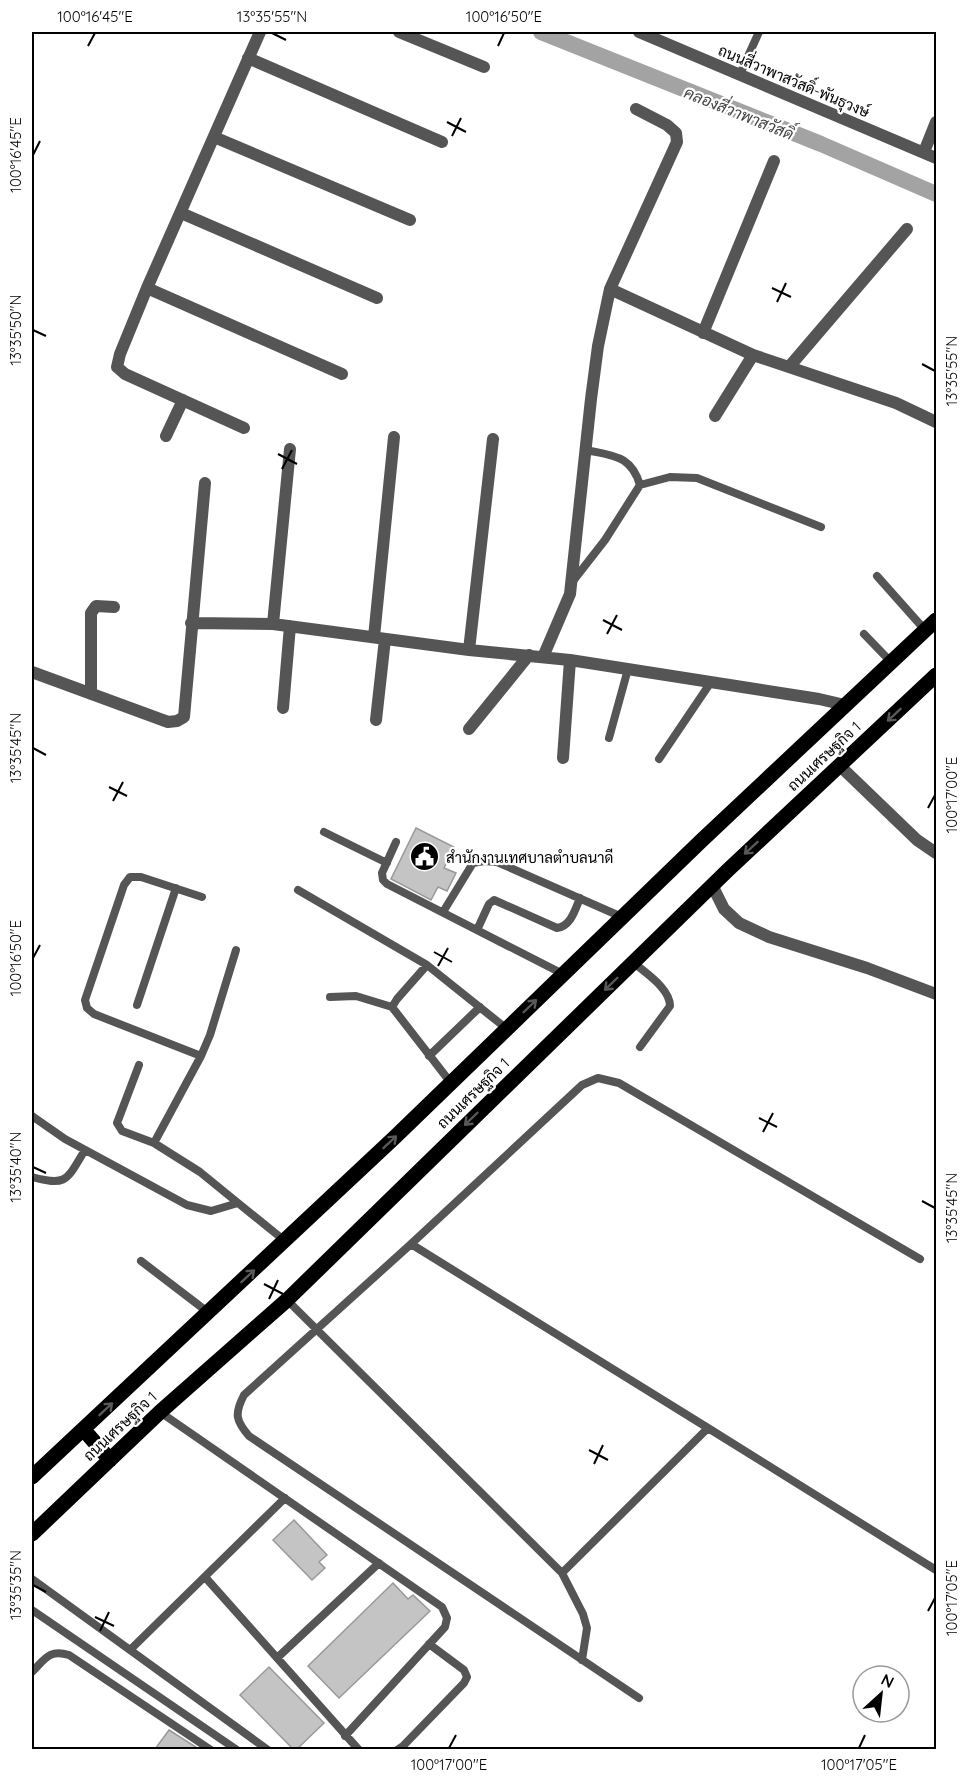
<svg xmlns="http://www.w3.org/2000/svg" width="968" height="1781" viewBox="0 0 968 1781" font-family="Quicksand,Sarabun,sans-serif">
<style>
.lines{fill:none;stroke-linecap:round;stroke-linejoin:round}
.canal{stroke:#a3a3a3;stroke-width:16}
.building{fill:#c4c4c4;stroke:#999;stroke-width:1.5}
.lane{stroke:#555;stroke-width:8}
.street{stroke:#555;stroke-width:12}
.primary{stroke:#000;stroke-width:15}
.oneway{stroke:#595959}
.ticks{fill:none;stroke:#000;stroke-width:2}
.labels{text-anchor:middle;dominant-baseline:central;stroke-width:4.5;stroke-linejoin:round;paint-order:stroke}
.street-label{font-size:15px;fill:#000;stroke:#fff}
.poi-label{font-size:15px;fill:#000;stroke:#fff;text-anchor:start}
.water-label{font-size:16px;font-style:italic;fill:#444;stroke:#fff}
.neatline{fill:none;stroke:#000;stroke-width:2}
.ticks-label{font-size:15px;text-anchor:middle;fill:#000}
</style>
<rect width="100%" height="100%" fill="#fff"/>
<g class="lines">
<path class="canal" d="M541,32L821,144L936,194"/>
</g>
<path class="building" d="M416,828L454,847L444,868L456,873L447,891L438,887L431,900L391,879Z
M294,1520L327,1555L319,1562L325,1568L312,1580L273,1540Z
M393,1583L408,1599L413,1595L430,1611L339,1698L308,1666Z
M269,1667L324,1723L297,1749H293L240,1695Z
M169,1730L199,1749H155Z"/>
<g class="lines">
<path class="lane" d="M740,74L759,32
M640,485L670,477L697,478L821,527
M877,576L925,630
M573,581L605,540L640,485C631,455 613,456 586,450
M864,634L891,662
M609,738L628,669
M659,759L711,682
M324,832L387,863
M396,842L382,873L383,880L387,884L563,974
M298,890L427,965
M202,897L141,877H130L124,885L85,1000L87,1008L94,1014L201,1056L154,1143L200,1172L238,1203
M443,912L473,863L484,861L497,862L622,917
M477,930L489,904L494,900L557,928C571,926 575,910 580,898
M633,962C645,973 670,988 670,1006L640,1047
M330,997L356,996L392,1007L451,1083
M137,1005L176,888
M392,1007L397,999L427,965L507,1029
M201,1056L210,1035L236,950
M429,1056L480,1007
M139,1065L117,1123L122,1131L154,1143
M32,1116L65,1139L187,1205L211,1211L238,1203L285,1241
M32,1177C68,1187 67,1179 85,1150
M141,1261L209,1313
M287,1300L562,1573L708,1428L411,1244
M160,1412L442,1607L447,1618L445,1627L345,1736
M708,1428L936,1570
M562,1573L583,1614L587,1628L582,1660
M205,1577L359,1750
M32,1579L268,1750
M32,1610L237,1750
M130,1650L285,1498
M277,1658L379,1563
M32,1672C45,1659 49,1649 69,1655L211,1750
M639,1698L249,1436C236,1421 234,1414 244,1395L411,1244L582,1085L598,1078L619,1083L920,1259
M397,1750L403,1746L464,1683L467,1677L464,1670L429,1644"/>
<path class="street" d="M399,32L484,67
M639,32L936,158
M248,58L442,142
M214,137L410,220
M924,152L936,122
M181,213L377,298
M147,288L342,374
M610,289L753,355L896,403L936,422
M703,333L774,161
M789,367L907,229
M715,416L753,355
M244,428L125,374L117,367L120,354L147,288L260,32
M166,436L183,400
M191,623L273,624L469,650L570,660L819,699L845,705
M273,624L290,449
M374,637L394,437
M469,650L493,439
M543,657L570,594L591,399L598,346L610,289L677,142L676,133L667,125L636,109
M32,672L168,722L177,721L184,717L205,483
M91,694V613L96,606L114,607
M283,708L290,626
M376,720L385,639
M469,729L529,655
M563,758L570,660
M840,766L917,840L936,853
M712,885L724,909L739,923L769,937L867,968L936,994"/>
<path class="primary" d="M84,1430L110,1460
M32,1477L395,1137L701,841L936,620
M32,1534L160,1412L287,1300L728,870L936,675"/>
</g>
<defs><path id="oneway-shaft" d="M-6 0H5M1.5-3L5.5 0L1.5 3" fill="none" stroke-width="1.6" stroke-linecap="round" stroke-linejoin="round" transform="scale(1.5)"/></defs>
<g class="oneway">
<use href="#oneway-shaft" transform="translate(894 715) rotate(137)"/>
<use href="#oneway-shaft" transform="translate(751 848) rotate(137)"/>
<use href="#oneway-shaft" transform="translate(611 984) rotate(136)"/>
<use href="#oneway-shaft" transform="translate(530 1006) rotate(-44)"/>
<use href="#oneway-shaft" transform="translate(471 1119) rotate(136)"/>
<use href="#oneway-shaft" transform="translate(390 1142) rotate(-43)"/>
<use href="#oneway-shaft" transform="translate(248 1276) rotate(-43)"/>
<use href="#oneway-shaft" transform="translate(106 1409) rotate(-43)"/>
</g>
<path class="ticks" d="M272,33L286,40M88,46L95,33M498,46L504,33M447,122L466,132M452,136L461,118M33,155L40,141M772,288L791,297M777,302L786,283M33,330L46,336M922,364L935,371M278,454L297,464M282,469L292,450M603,620L622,630M607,634L617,615M33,748L46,755M109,787L127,796M113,801L123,782M928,808L935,795M434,952L452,962M33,958L40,945M438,966L448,948M759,1118L777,1127M763,1132L773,1113M33,1167L46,1173M922,1201L935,1208M264,1284L283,1294M269,1299L278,1280M589,1450L608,1460M594,1464L603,1445M33,1585L46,1592M928,1611L935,1598M95,1617L114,1626M100,1631L109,1612M449,1748L456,1735M859,1748L865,1735"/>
<defs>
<symbol id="civic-disc" viewBox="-11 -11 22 22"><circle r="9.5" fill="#000" stroke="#fff"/><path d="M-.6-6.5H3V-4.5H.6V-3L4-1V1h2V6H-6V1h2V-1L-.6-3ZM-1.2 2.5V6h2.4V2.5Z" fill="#fff"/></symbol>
</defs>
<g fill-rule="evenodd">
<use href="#civic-disc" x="408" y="840" width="33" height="33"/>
</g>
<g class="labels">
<g class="street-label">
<text transform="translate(794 81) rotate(23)">ถนนสี่วาพาสวัสดิ์-พันธุวงษ์</text>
<text transform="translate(824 756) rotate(-43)">ถนนเศรษฐกิจ 1</text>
<text transform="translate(473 1093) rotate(-44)">ถนนเศรษฐกิจ 1</text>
<text transform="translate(120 1426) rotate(-43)">ถนนเศรษฐกิจ 1</text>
</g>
<g class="poi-label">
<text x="446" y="857">สำนักงานเทศบาลตำบลนาดี</text>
</g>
<g class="water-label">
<text transform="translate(739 113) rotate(22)">คลองสี่วาพาสวัสดิ์</text>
</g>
</g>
<rect width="968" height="1781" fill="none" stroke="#ffffff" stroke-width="66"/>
<g transform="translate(881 1694) rotate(27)"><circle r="28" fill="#ffffff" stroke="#999999" stroke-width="1.5"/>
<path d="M0-4.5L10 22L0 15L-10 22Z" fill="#000000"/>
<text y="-9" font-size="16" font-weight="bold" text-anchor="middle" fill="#000000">N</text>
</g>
<rect x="33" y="33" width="902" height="1715" class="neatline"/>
<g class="ticks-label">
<text x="95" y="22">100°16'45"E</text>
<text x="272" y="22">13°35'55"N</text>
<text x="504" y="22">100°16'50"E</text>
<text transform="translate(16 155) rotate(-90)" y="5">100°16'45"E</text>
<text transform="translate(16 330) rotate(-90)" y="5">13°35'50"N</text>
<text transform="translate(952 371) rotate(-90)" y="5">13°35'55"N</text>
<text transform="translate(16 748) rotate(-90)" y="5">13°35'45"N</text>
<text transform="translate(952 795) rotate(-90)" y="5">100°17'00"E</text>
<text transform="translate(16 958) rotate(-90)" y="5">100°16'50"E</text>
<text transform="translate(16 1167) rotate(-90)" y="5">13°35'40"N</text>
<text transform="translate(952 1208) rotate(-90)" y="5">13°35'45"N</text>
<text transform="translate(16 1585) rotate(-90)" y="5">13°35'35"N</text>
<text transform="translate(952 1598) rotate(-90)" y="5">100°17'05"E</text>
<text x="449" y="1770">100°17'00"E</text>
<text x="859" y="1770">100°17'05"E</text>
</g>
</svg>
